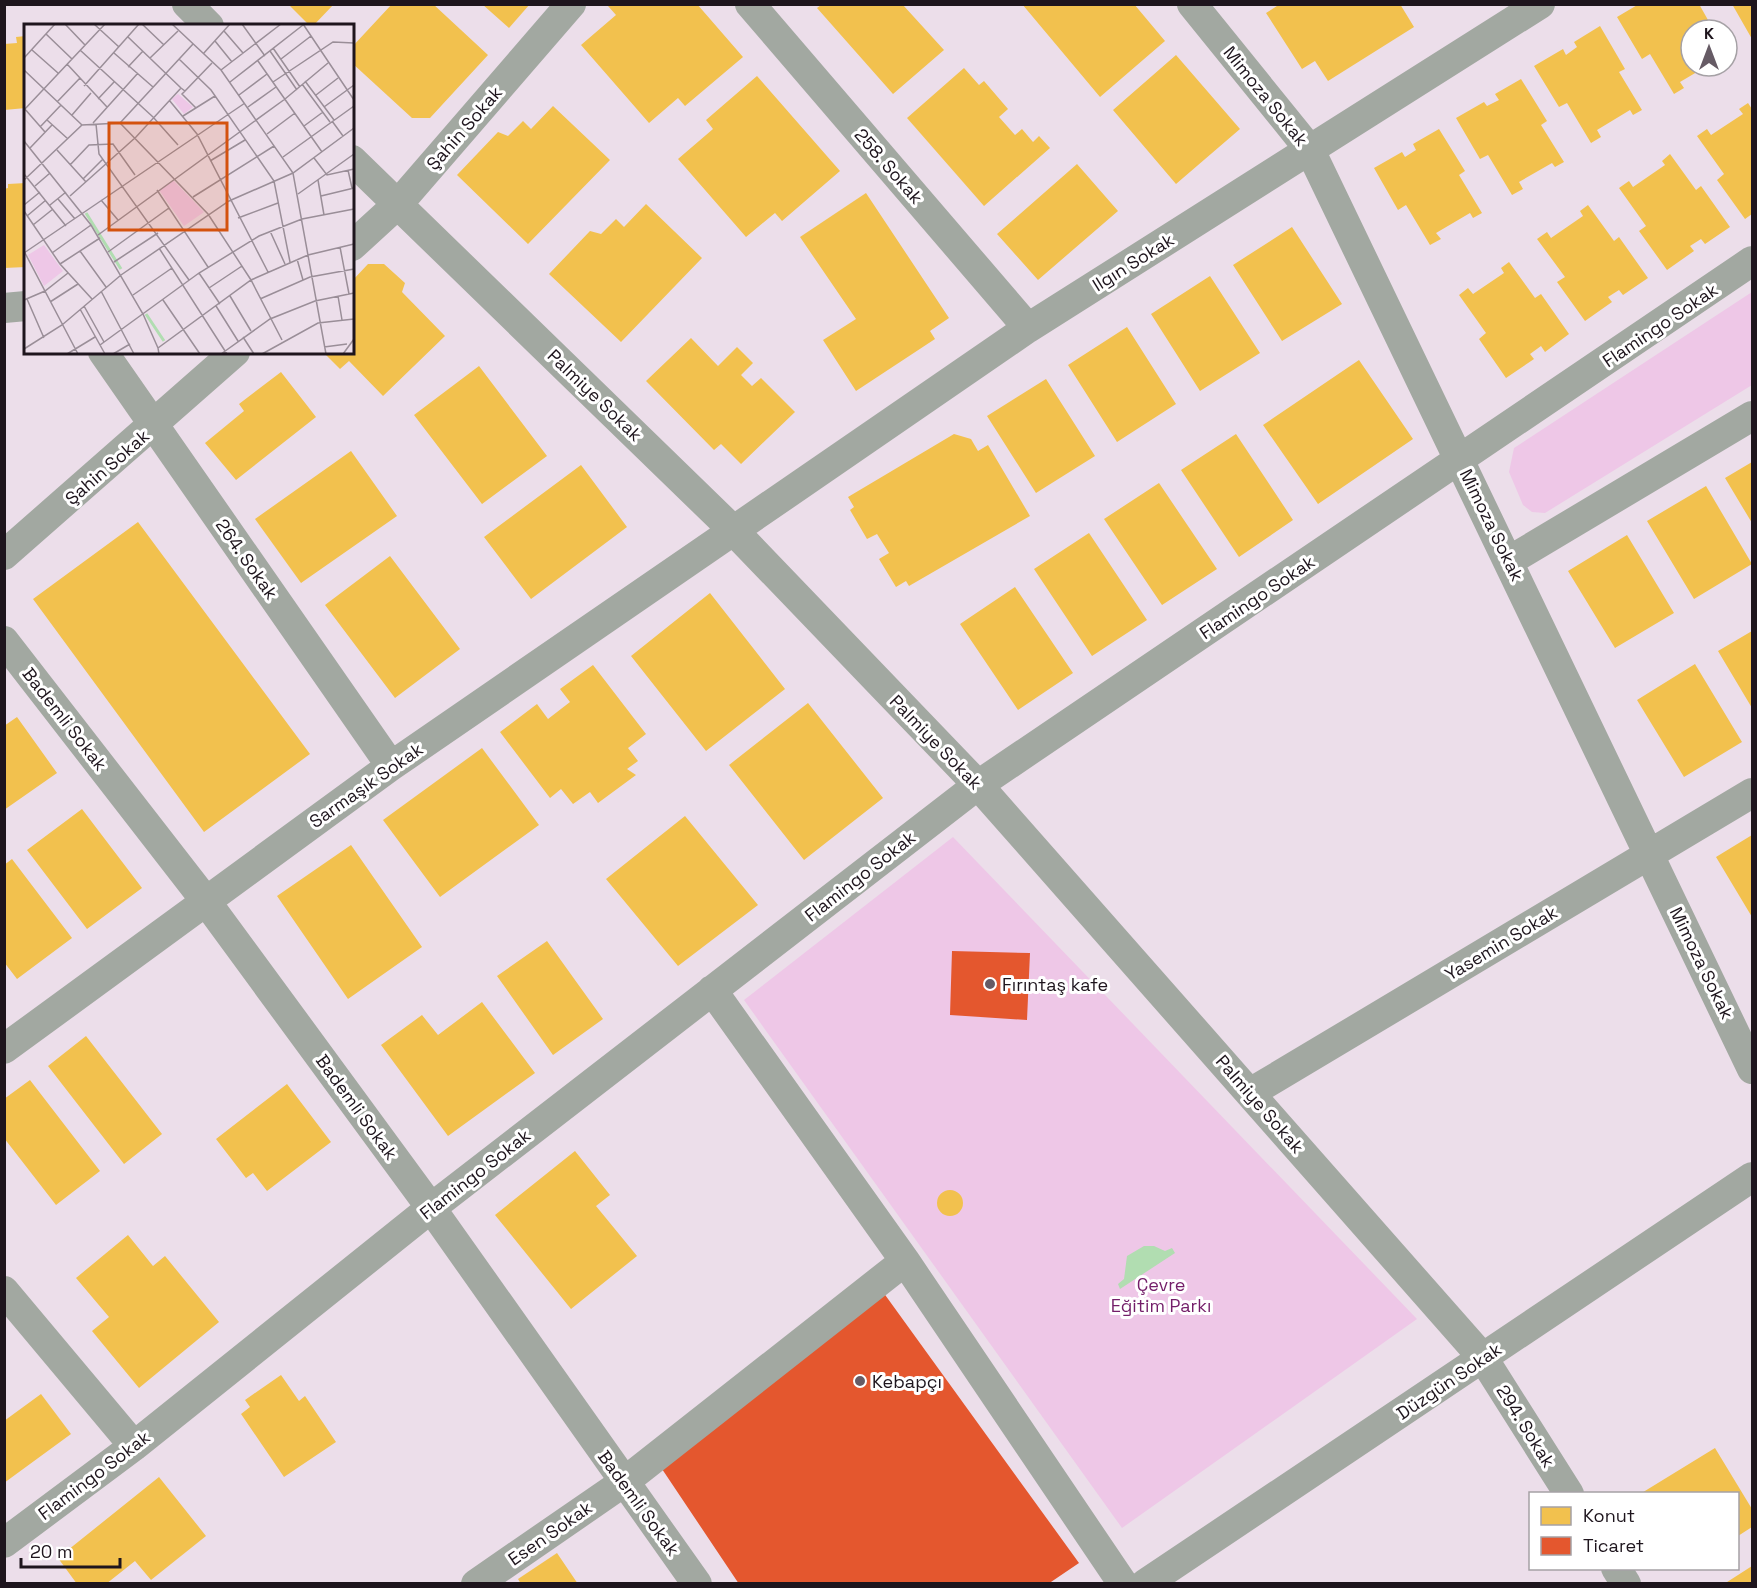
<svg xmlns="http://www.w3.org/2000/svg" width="1757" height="1588" viewBox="0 0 1757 1588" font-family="'Space Grotesk',sans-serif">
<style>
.green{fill:#eec7e7}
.water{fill:#b1ddb1}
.homes{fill:#f2c14e}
.shops{fill:#e4572e}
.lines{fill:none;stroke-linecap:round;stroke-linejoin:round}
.minor{stroke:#a2a8a1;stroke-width:30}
.poi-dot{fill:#665b65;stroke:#fff;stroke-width:2}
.labels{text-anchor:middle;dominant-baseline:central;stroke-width:6;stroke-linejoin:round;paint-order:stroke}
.street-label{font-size:18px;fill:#1e151d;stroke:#fff}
.poi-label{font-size:18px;fill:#1e151d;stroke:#fff;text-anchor:start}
.park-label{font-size:18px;fill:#731e69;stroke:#fff}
.inset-river{fill:none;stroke:#b1ddb1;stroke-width:3}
.inset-road{fill:none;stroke:#9a8e98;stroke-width:1.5}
.view{fill:#d4520e;fill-opacity:0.15;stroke:#d4520e;stroke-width:3}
.inset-edge{fill:none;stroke:#1e151d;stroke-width:3}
</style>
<rect width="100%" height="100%" fill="#ecdeea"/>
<path class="green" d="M1752,292V385L1545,513L1532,512L1523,505L1509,472L1514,448Z
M953,837L1417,1319L1122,1528L744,1000Z"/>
<path class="water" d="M1144,1246H1154L1165,1251L1172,1248L1175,1253L1120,1289L1118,1284L1124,1279L1127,1256Z"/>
<path class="homes" d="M288,4H334L313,26H310Z
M392,4H433L488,55L430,118H412L352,63V47Z
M482,4H530L509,28Z
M611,4H697L743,57L685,106L678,98L649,123L581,45L616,15L608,6Z
M1022,4H1134L1165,41L1100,97Z
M1280,4H1400L1414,27L1328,81L1315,61L1302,69L1266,13Z
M1639,4H1699L1708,20L1703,24L1706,30H1691V66H1707L1680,82L1684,88L1674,94L1650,54L1642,59L1617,17Z
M1732,4H1752V39Z
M821,5H903L944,50L893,94L817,8Z
M1600,26L1625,69L1619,72L1642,110L1633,115L1630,110L1597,130L1601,137L1591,143L1567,103L1559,107L1534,66L1563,49L1566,55L1577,47L1574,42Z
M26,36V108L4,110V44L17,43L16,37Z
M1176,55L1240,129L1176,184L1113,110Z
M964,68L979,85L984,81L1008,109L999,117L1015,135L1022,129L1033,142L1039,136L1050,148L984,206L907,118Z
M757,76L840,171L782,221L775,213L746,237L678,159L713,129L706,120Z
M1521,79L1547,121L1541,125L1564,162L1555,167L1552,163L1519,182L1523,189L1512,195L1488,155L1480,159L1456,118L1484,102L1487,106L1499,100L1495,94Z
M1748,103L1752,109V214L1745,219L1717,180L1724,174L1697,136L1707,129L1711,135L1743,114L1739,109Z
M553,106L610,160L528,244L457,175L498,132L508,136L523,121L531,129Z
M1439,129L1465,171L1459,175L1482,213L1473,218L1470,213L1436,233L1441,239L1430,245L1406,205L1398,210L1374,168L1402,152L1405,157L1416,150L1413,144Z
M1670,154L1696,190L1701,186L1730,227L1705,244L1701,239L1690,246L1694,251L1667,270L1639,231L1646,226L1619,188L1629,181L1633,187L1665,165L1662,161Z
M1077,164L1118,211L1038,280L997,234Z
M26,183V267L4,268V189L8,188V184Z
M866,193L949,318L930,331L935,339L856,391L823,340L856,319L800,237Z
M646,204L702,258L621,342L549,274L590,231L601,234L616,219L624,227Z
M1588,205L1614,241L1619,237L1648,278L1623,295L1619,290L1608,297L1612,302L1585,321L1557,282L1565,277L1537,239L1547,232L1551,238L1583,216L1580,211Z
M1292,227L1342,304L1282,341L1233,265Z
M1509,262L1535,298L1541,294L1569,334L1545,352L1541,346L1530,354L1534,359L1506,378L1479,339L1486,333L1459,295L1468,288L1473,294L1504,273L1501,268Z
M368,264H384L405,283L402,292L445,336L383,396L349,361L340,369L323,352H352V281Z
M1210,276L1260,353L1200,391L1151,314Z
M1127,327L1176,404L1117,442L1068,365Z
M691,338L718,366L737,347L753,363L741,375L752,386L761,378L795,412L741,464L721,444L714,450L646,381Z
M1359,360L1413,439L1318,504L1263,425Z
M479,366L547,456L482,504L414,415Z
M281,372L316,417L236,480L205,443L244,411L239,404Z
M1046,379L1095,456L1036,493L987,416Z
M954,434L971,439L978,451L988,445L1030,516L909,586L906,581L896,587L879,559L889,553L877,534L867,539L850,510L854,507L848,497Z
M1236,434L1293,520L1239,557L1181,470Z
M351,451L397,516L301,583L255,519Z
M1752,462V523L1725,478Z
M581,465L627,527L531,599L484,537Z
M1159,483L1217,569L1162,605L1104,519Z
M1706,486L1752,564L1694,599L1647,521Z
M138,522L310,754L204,832L33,599Z
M1089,533L1147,620L1092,656L1034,569Z
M1627,535L1674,613L1615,648L1568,571Z
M390,556L460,649L395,698L325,605Z
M1015,587L1073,673L1018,710L960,624Z
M710,593L785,689L706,751L631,656Z
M1752,631V708L1718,651Z
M1695,664L1742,742L1684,777L1637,700Z
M593,665L646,734L628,748L638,761L627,769L636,775L598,803L590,792L573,804L561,789L550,798L500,732L537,704L548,719L570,702L560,689Z
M808,703L883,798L804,860L729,765Z
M17,717L57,773L4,810V726Z
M482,748L539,825L440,897L383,820Z
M82,809L142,888L87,929L27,850Z
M685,816L758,905L678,966L606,879Z
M1752,835V917L1716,857Z
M351,845L422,947L348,999L277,896Z
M12,859L72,938L17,979L4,962V865Z
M547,941L603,1019L553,1055L497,976Z
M482,1002L535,1073L448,1136L381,1045L422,1015L438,1035Z
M86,1036L162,1134L124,1164L48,1066Z
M30,1080L100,1171L56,1205L4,1138V1099Z
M287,1084L331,1142L267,1191L253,1173L246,1178L216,1139Z
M575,1151L610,1195L596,1206L637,1256L571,1309L495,1215Z
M937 1203a13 13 0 1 1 26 0a13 13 0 1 1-26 0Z
M128,1235L153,1266L165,1256L219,1322L139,1388L92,1331L109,1317L76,1278Z
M281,1375L299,1401L305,1396L336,1442L284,1477L241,1414L250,1407L245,1400Z
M41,1394L71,1434L4,1483V1421Z
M1715,1448L1752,1509V1527L1738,1536V1494H1640Z
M159,1477L206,1536L151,1580L135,1561L106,1584H77L58,1558Z
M557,1553L578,1584H521L518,1579Z
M1752,1566V1584H1724Z"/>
<path class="shops" d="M952,951L1030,953L1027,1020L950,1015Z
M883,1292L1079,1563L1048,1584H739L662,1469Z"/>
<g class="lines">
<path class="minor" d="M187,4L209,26
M750,4L1028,328
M1192,4L1310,150L1752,1069
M352,160L733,530L978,785L1483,1358L1569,1494
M352,246L399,203L571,4
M4,308L26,306
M103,352L391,766
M4,555L235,352
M1509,561L1752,416
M4,641L205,900L431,1208L697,1584
M712,990L905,1261
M4,1049L391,766L1028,328L1540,4
M1250,1093L1752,793
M4,1291L134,1446
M4,1543L134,1446L431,1208L978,785L1752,261
M1616,1568L1626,1584
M476,1584L624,1482L905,1261L1123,1584
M1145,1584L1752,1177"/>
</g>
<g class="poi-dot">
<circle cx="990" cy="984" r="6"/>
<circle cx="860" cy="1381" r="6"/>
</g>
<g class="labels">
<g class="street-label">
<text transform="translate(1266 96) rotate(51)">Mimoza Sokak</text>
<text transform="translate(464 128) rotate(-49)">Şahin Sokak</text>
<text transform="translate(889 166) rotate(49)">258. Sokak</text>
<text transform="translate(1133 262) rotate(-32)">Ilgın Sokak</text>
<text transform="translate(1660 325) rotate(-34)">Flamingo Sokak</text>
<text transform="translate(595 395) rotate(44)">Palmiye Sokak</text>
<text transform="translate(107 467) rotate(-41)">Şahin Sokak</text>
<text transform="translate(1492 525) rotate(64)">Mimoza Sokak</text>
<text transform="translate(247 559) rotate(55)">264. Sokak</text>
<text transform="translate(1257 597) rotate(-34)">Flamingo Sokak</text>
<text transform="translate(65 719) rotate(52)">Bademli Sokak</text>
<text transform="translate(936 742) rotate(46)">Palmiye Sokak</text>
<text transform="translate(366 785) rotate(-35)">Sarmaşık Sokak</text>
<text transform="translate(860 876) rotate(-38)">Flamingo Sokak</text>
<text transform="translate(1501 943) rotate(-31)">Yasemin Sokak</text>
<text transform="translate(1702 963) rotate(64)">Mimoza Sokak</text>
<text transform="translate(1260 1104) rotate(49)">Palmiye Sokak</text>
<text transform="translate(357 1107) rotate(54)">Bademli Sokak</text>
<text transform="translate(475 1174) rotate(-38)">Flamingo Sokak</text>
<text transform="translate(1449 1381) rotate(-34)">Düzgün Sokak</text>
<text transform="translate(1526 1426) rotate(58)">294. Sokak</text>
<text transform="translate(94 1475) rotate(-37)">Flamingo Sokak</text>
<text transform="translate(639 1503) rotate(54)">Bademli Sokak</text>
<text transform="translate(550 1533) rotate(-35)">Esen Sokak</text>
</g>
<g class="poi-label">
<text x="1002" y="984">Fırıntaş kafe</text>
<text x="872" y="1381">Kebapçı</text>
</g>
<g class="park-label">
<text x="1161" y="1284">Çevre<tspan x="1161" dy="21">Eğitim Parkı</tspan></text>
</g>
</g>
<g transform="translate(24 24)">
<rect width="330" height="330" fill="#ecdeea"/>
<path d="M154,70L169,83L160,90L148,75ZM149,156L180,188L160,202L135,166ZM20,221L39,247L20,262L4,231Z" fill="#eec7e7"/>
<path class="inset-river" d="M62,189L97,245M122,290L140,317"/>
<path class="inset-road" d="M41,0L61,21M70,0L95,23M118,0L140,21M148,0L197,46L269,149L302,330M218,0L241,32M279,0L330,76M200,7L219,29M22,10L48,35M104,13L157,64M191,17L208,38M249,24L276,63M8,26L34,49M56,26L129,93L154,121M246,27L273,66M90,29L129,63M179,30L206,0M0,34L31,0M126,34L154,7M155,35L187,66L250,157L266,238M257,35L287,12M234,37L298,128M43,40L83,83M104,43L119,27M0,46L58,101M197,46L257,0M281,57L310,96M206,58L279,1M249,58L309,18L330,19M278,60L306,98M60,62L115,0M157,64L161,67L188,39M161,67L158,70L172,84M215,71L243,50M292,71L314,54M74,75L90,58M145,76L173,110L244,248M33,78L56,54M224,83L252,63M300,83L330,61M0,84L21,108M0,86L81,0M48,91L67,69M159,92L191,72M23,96L44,115M308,97L319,112M69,99L114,49M96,99L184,190L227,256L258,316M96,99L169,20M72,100L75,130L165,256M280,102L299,88M16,103L37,81M243,110L271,89M0,117L67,201L119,290L134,324M6,124L28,101M33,126L62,158M259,133L330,82M290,134L303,151L330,145M186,137L221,116M46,141L65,121L89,120L111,151M324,146L328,164M0,150L42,202M59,155L79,135M0,156L58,101L96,99M294,156L300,191M11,162L26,149M133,166L145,184M274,170L330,130M46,172L112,113L157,64M297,172L330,164M169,173L250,122M34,175L51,195M77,176L94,196M0,181L16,168M26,181L42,168M0,187L36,240L68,275M3,192L22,176M214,194L254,179M9,201L29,185M246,207L261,240M74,211L261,75L304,39M316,223L325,270M135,224L203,330M56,227L82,263M84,228L145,184L184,243M0,229L221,79M1,229L54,330M28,229L67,201M273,235L279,256M90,238L134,209M36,240L76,214M175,249L196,280M185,264L218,242M77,267L110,330M109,271L148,244M206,272L227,307M314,272L318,296M3,275L20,314M236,275L286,253L330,245M0,276L21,267L44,249M139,276L176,330M26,278L54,260M60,282L80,318M192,282L214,317M56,285L81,330M219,313L230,330M76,321L175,249L235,212L278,195L330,185M300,323L323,320M0,325L38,301L97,251L205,177L269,149L330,104M43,330L71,313M89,330L106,320M135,330L134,324L227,256L284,231L330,220M197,330L246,295L291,277L330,269M238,330L294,299L330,295M319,330L330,315"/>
<path class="view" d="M85,99H203V206H85Z"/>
<rect width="330" height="330" class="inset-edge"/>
</g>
<rect width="1757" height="1588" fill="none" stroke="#1e151d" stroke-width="12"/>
<rect x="1529" y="1492" width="210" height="78" fill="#ffffff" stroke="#a5a1a5" stroke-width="1.5"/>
<rect x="1541" y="1507" width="30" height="18" fill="#f2c14e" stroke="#a5a1a5" stroke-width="1.5"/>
<text x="1583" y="1522" font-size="18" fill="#1e151d">Konut</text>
<rect x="1541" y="1537" width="30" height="18" fill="#e4572e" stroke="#a5a1a5" stroke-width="1.5"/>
<text x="1583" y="1552" font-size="18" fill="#1e151d">Ticaret</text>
<g transform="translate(1709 48)"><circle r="28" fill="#ffffff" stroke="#a5a1a5" stroke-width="1.5"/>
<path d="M0-4.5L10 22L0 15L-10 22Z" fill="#665b65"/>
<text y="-9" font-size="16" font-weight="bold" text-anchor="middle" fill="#1e151d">K</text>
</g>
<path d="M21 1558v9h99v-9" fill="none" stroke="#1e151d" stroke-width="3"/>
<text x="30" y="1558" font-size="18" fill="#1e151d" stroke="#ffffff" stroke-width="4.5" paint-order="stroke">20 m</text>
</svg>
